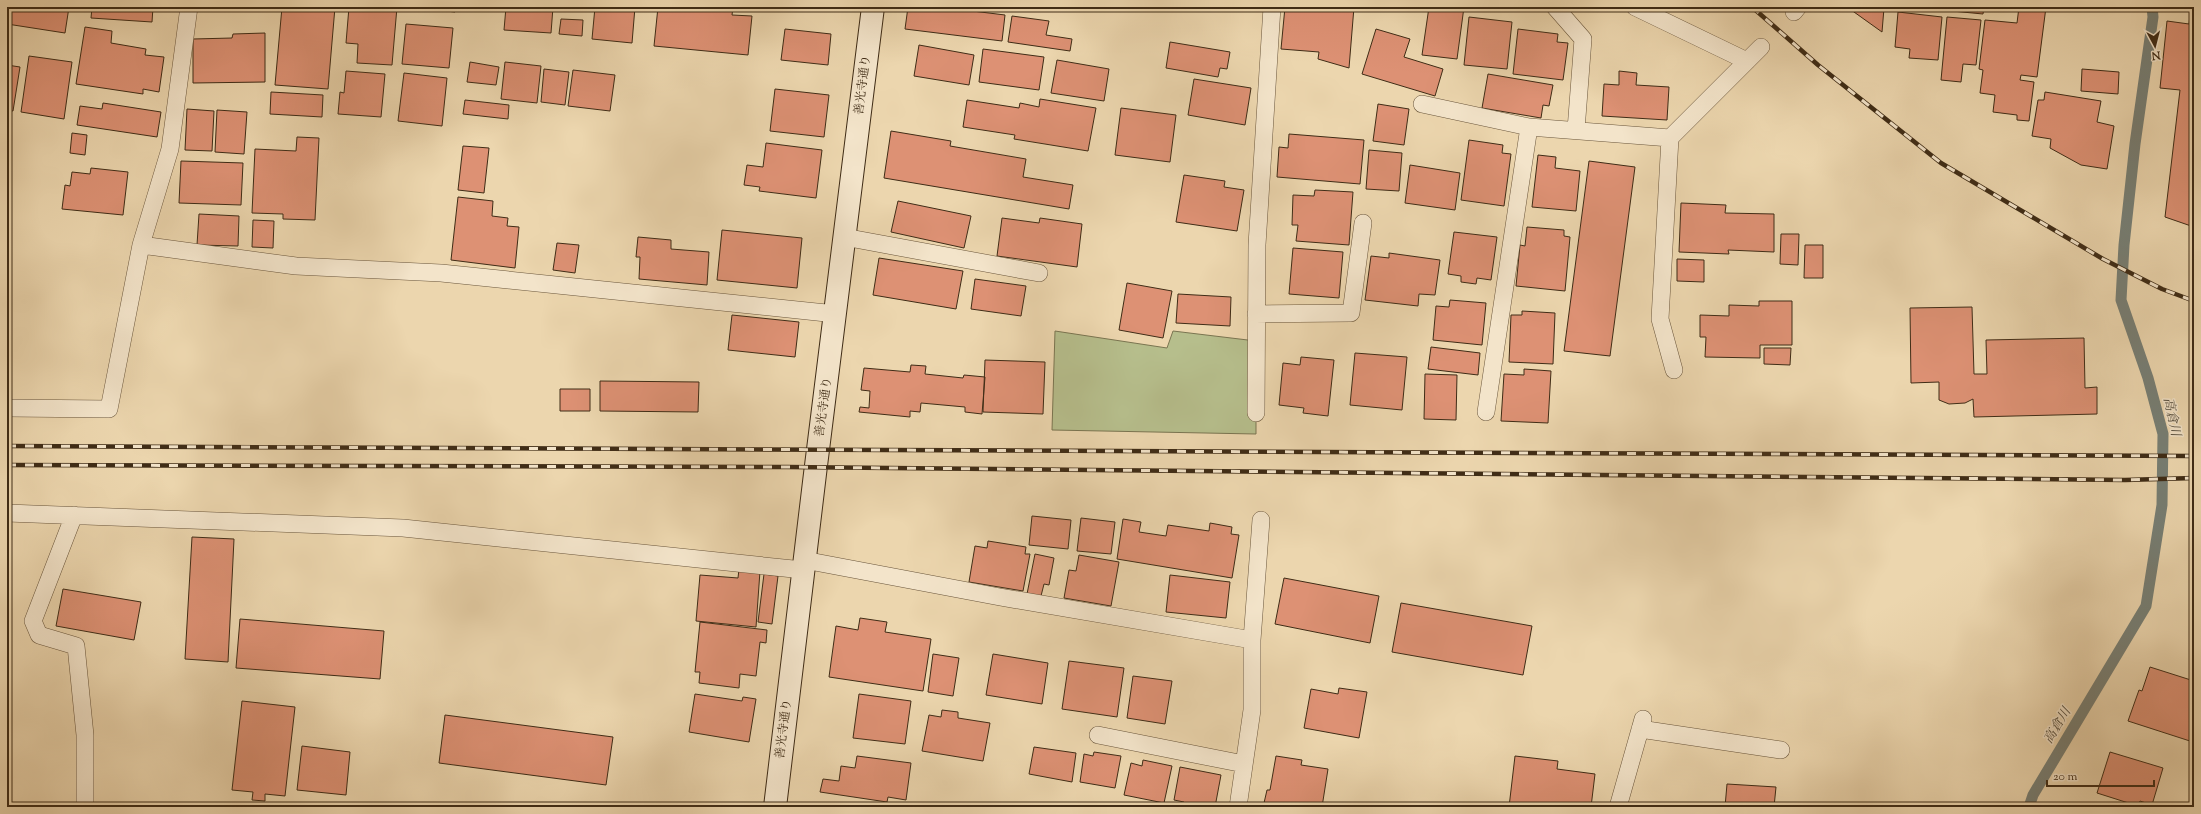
<svg xmlns="http://www.w3.org/2000/svg" width="2201" height="814" viewBox="0 0 2201 814" font-family="'Sorts Mill Goudy','Noto Serif JP',serif">
<style>
.green{fill:#b6be8c;stroke:#7a7551}
.lines{fill:none;stroke-linecap:round;stroke-linejoin:round}
.stream{stroke:#777f75;stroke-width:11}
.building{fill:#dd9174;stroke:#3f2c16}
.lane-casing{stroke:#6a563c;stroke-width:18}
.secondary-casing{stroke:#3f2c16;stroke-width:24}
.lane{stroke:#f3e4ca;stroke-width:17}
.secondary{stroke:#f3e4ca;stroke-width:22}
.rail-casing{stroke:#3f2c16;stroke-width:4.5}
.rail{stroke:#f3e4ca;stroke-width:3;stroke-dasharray:9;stroke-linecap:butt}
.labels{text-anchor:middle;dominant-baseline:central;stroke-width:3;stroke-linejoin:round;paint-order:stroke}
.street-label{font-size:12px;fill:#3f2c16;stroke:#f3e4ca}
.water-label{font-size:13px;font-style:italic;fill:#564e3e;stroke:#f3e4ca}
</style>
<rect width="100%" height="100%" fill="#ecd6ae"/>
<filter id="stains"><feTurbulence type="fractalNoise" baseFrequency=".005" numOctaves="4"/><feColorMatrix values="0 0 0 0 .2 0 0 0 0 .09 0 0 0 0 .02 0 0 0 .5 -.17"/></filter>
<radialGradient id="worn" r=".72"><stop offset=".6" stop-color="#630" stop-opacity="0"/><stop offset="1" stop-color="#630" stop-opacity=".3"/></radialGradient>
<path class="green" d="M1055,331L1167,348L1173,331L1256,341V434L1052,430Z"/>
<g class="lines">
<path class="stream" d="M2029,807L2033,795L2146,606L2162,505L2163,434L2148,378L2121,300L2124,245L2135,144L2153,17L2152,7"/>
</g>
<path class="building" d="M7,7H69L65,33L7,24Z
M92,7H153L152,22L91,18Z
M282,7H335L328,89L275,85Z
M349,7H397L392,65L357,63L358,44L346,43Z
M408,7H455V12Z
M506,7H553L551,33L504,30Z
M595,7H635L632,43L592,39Z
M658,7H733L732,15L752,16L748,55L654,46Z
M908,7H940L1005,15L1002,41L905,29Z
M1075,7H1101L1100,11Z
M1285,7H1354L1349,68L1318,59L1319,52L1281,49Z
M1429,7H1464L1457,59L1422,55Z
M1847,7H1892L1884,8L1882,32Z
M1907,7H1947L1946,11Z
M1952,7H1984L1983,14L1952,11Z
M2019,7H2046L2037,77L2021,75L2020,80L2034,82L2029,121L2017,120V115L1993,112L1995,95L1980,93L1983,70L1979,69L1985,20L2017,23Z
M2191,7H2194V227L2165,217L2180,90L2160,88L2167,21L2189,24Z
M1898,12L1942,17L1938,60L1909,58L1910,49L1895,47Z
M1012,16L1049,21L1046,35L1072,39L1070,51L1008,42Z
M1469,17L1512,22L1507,69L1464,65Z
M1947,17L1981,20L1976,65L1963,64L1961,82L1941,80Z
M561,19L583,20L582,36L559,34Z
M406,24L453,28L449,68L402,64Z
M85,27L112,31L111,43L146,49L145,55L164,57L159,92L143,89V94L76,84Z
M785,29L831,34L828,65L781,60Z
M1376,29L1410,39L1404,57L1443,69L1435,96L1362,74Z
M1518,29L1558,34L1557,42L1568,43L1563,80L1513,74Z
M265,33V82L193,83V39L232,38L233,34Z
M1170,42L1230,52L1227,69L1220,68L1218,77L1166,68Z
M919,45L974,55L969,85L914,76Z
M983,49L1044,57L1039,90L979,82Z
M29,56L72,62L64,119L21,112Z
M1057,60L1109,69L1104,101L1051,93Z
M470,62L499,67L496,85L467,82Z
M505,62L541,66L537,103L501,99Z
M7,65L20,67L13,111L7,110Z
M544,69L569,72L565,105L541,102Z
M2082,69L2119,72L2118,94L2081,91Z
M573,70L615,75L610,111L568,106Z
M346,71L385,74L381,117L338,114L340,92L344,93Z
M1619,71L1637,73L1636,85L1669,87L1667,120L1602,116L1604,84L1619,85Z
M404,73L447,78L442,126L398,121Z
M1488,74L1553,85L1549,106L1543,105L1541,118L1482,108Z
M1194,79L1251,88L1245,125L1188,115Z
M775,89L829,95L824,137L770,131Z
M271,92L323,95L322,117L270,114Z
M2045,92L2101,101L2097,122L2114,126L2107,169L2081,165L2050,148L2051,139L2032,136L2038,100H2044Z
M1040,99L1096,108L1088,151L1014,139L1015,135L963,127L967,100L1019,108L1020,103L1039,107Z
M465,100L509,105L508,119L463,114Z
M103,103L161,112L157,137L77,125L80,106L102,109Z
M1378,104L1409,109L1404,145L1373,141Z
M1121,108L1176,115L1170,162L1115,155Z
M187,109L214,111L212,151L185,150Z
M217,110L247,112L244,154L215,152Z
M891,131L951,141L950,146L1026,159L1023,177L1073,185L1069,209L884,178Z
M72,133L87,135L85,155L70,153Z
M1289,134L1364,140L1360,184L1277,177L1279,147L1288,148Z
M297,137L319,138L315,220L283,219V214L252,213L255,149L296,151Z
M1469,140L1503,145L1502,153L1511,154L1504,206L1461,200Z
M766,143L822,150L816,198L759,191L760,187L744,185L747,165L763,167Z
M463,146L489,148L484,193L458,190Z
M1369,150L1402,153L1399,191L1366,189Z
M1538,155L1556,157L1555,168L1580,171L1576,211L1532,207Z
M181,161L243,163L241,205L179,203Z
M1589,161L1635,167L1610,356L1564,351Z
M1410,165L1460,173L1455,210L1405,203Z
M91,168L128,172L123,215L62,209L65,185L70,186L72,172L90,174Z
M1184,175L1225,181L1224,187L1244,190L1237,231L1176,222Z
M1315,190L1353,192L1349,245L1296,241L1298,225H1292L1293,195L1314,196Z
M458,197L493,201L492,216L508,218L507,226L519,227L515,268L451,260Z
M898,201L971,216L964,248L891,232Z
M1681,203L1726,205L1725,213L1774,214V252L1728,250L1729,254L1679,252Z
M199,214L239,216L238,246L197,245Z
M1002,218L1039,223L1040,218L1082,224L1077,267L997,256Z
M253,220L274,221L273,248L252,247Z
M1527,227L1564,230V236L1570,237L1565,291L1516,286L1520,245L1525,246Z
M722,230L802,238L797,288L717,280Z
M1454,232L1497,237L1491,280L1477,278L1476,284L1461,282V276L1448,274Z
M1781,234H1799L1798,265L1780,264Z
M638,237L671,240V249L709,252L707,285L639,279L640,257H636Z
M557,243L579,245L575,273L553,270Z
M1805,245H1823V278H1804Z
M1293,248L1343,252L1339,298L1289,294Z
M1389,253L1440,260L1435,295L1419,294L1418,306L1365,300L1371,256L1389,258Z
M879,258L963,271L956,309L873,295Z
M1677,259L1704,260V282L1677,281Z
M975,279L1026,286L1021,316L971,309Z
M1127,283L1172,291L1163,338L1119,330Z
M1178,294L1231,297L1230,326L1176,323Z
M1450,300L1486,303L1482,345L1433,340L1436,306L1449,307Z
M1759,301H1792V345H1760V358L1705,357L1706,337H1700V315L1729,316V305L1759,306Z
M1972,307L1974,374H1987L1986,340L2084,338L2085,388L2097,387V414L1974,417L1973,399L1965,403L1949,404L1939,400V382L1911,383L1910,308Z
M1522,311L1555,313L1553,364L1509,362L1511,315H1522Z
M732,315L799,322L795,357L728,350Z
M1431,347L1480,353L1478,375L1428,369Z
M1764,348H1791L1790,365L1764,364Z
M1355,353L1407,357L1402,410L1350,405Z
M1301,357L1334,360L1328,416L1303,413L1304,408L1279,405L1283,363L1300,365Z
M985,360L1045,362L1043,414L983,412Z
M911,365L926,366L925,374L963,378L964,375L985,377L982,414L965,412V407L921,403L920,412L910,411V417L859,412L860,407L869,408L870,391L861,390L864,368L910,372Z
M1524,369L1551,371L1548,423L1501,421L1504,374L1524,375Z
M1425,374L1457,375L1456,420L1424,419Z
M600,381L699,382L698,412L600,411Z
M560,389H590V411H560Z
M1032,516L1071,520L1068,549L1029,545Z
M1081,518L1115,522L1111,554L1077,551Z
M1123,519L1141,522L1139,532L1166,536L1168,525L1209,531L1210,523L1232,527L1231,534L1239,535L1232,578L1117,559Z
M192,537L234,539L228,662L185,659Z
M988,541L1026,547L1025,554H1030L1023,591L969,582L975,546L987,548Z
M1035,554L1054,558L1049,585L1044,584L1041,596L1027,594Z
M1079,555L1119,562L1111,606L1064,598L1069,570L1076,571Z
M739,569L760,571L756,627L696,621L700,575L738,578Z
M764,574L778,576L772,624L758,622Z
M1170,575L1230,582L1226,618L1166,612Z
M1284,578L1379,596L1370,643L1275,624Z
M63,589L141,602L134,640L56,626Z
M1401,603L1532,626L1523,675L1392,652Z
M860,618L887,622L885,632L931,639L923,691L829,677L836,626L858,630Z
M240,619L384,631L380,679L236,668Z
M700,622L767,630L766,643L760,642L756,676L740,674L739,688L699,683L700,672H695Z
M933,654L959,658L953,696L928,692Z
M993,654L1048,663L1042,704L986,695Z
M1069,661L1124,668L1117,717L1062,709Z
M2150,667L2194,681L2193,742L2128,721L2139,690L2142,691Z
M1133,676L1172,681L1165,724L1127,718Z
M1339,688L1367,692L1359,738L1304,728L1311,689L1338,694Z
M695,694L742,701L743,697L756,699L749,742L689,732Z
M859,694L911,701L905,744L853,738Z
M242,701L295,707L285,796L265,794V801L252,800L253,792L232,790Z
M942,710L958,712V718L990,723L983,761L922,751L929,715L941,717Z
M445,715L613,737L606,785L439,763Z
M302,746L350,752L346,795L297,790Z
M1034,747L1076,753L1072,782L1029,774Z
M1094,752L1121,756L1115,788L1080,782L1084,754L1093,756Z
M2110,752L2163,768L2152,805L2140,801L2138,806L2097,793Z
M857,756L911,763L906,800L888,797L887,802L820,792L823,779L839,781L841,766L855,768Z
M1276,756L1302,760L1301,765L1328,769L1322,807H1289L1264,803L1267,790H1270Z
M1515,756L1558,761L1557,769L1595,774L1591,807H1509Z
M1143,760L1172,766L1164,803L1124,795L1131,763L1142,766Z
M1180,767L1221,775L1215,807L1183,806L1184,802L1174,800Z
M1727,784L1776,787L1774,807H1725Z"/>
<g class="lines">
<defs>
<path id="lane" d="M189,7L170,149L141,245L296,266L441,273L836,314
M1555,7L1583,39L1576,130
M1635,7L1747,61
M1794,12L1798,7
M1422,104L1529,127L1670,138
M844,237L1039,273
M1256,314L1351,313L1363,223
M1674,370L1660,319L1670,138L1761,47
M7,408L109,409L141,245
M1486,412L1529,127
M1256,413L1257,245L1272,7
M7,513L403,528L803,570
M74,515L33,621L39,635L76,646L85,735V807
M804,560L1000,597L1252,640
M1640,729L1781,750
M1098,735L1244,764
M1238,807L1252,710V640L1261,520
M1618,807L1643,719"/>
<path id="secondary" d="M775,807C806,540 840,274 873,7"/>
</defs>
<use href="#lane" class="lane-casing"/>
<use href="#secondary" class="secondary-casing"/>
<use href="#lane" class="lane"/>
<use href="#secondary" class="secondary"/>
<defs>
<path id="rail" d="M1752,7L1818,65L1941,163L2103,259L2162,289L2194,301
M7,446L2194,456
M7,465L787,467L2125,480L2194,478"/>
</defs>
<use href="#rail" class="rail-casing"/>
<use href="#rail" class="rail"/>
</g>
<g class="labels">
<g class="street-label">
<text transform="translate(863 85) rotate(-83)">善光寺通り</text>
<text transform="translate(824 407) rotate(-82)">善光寺通り</text>
<text transform="translate(784 729) rotate(-83)">善光寺通り</text>
</g>
<g class="water-label">
<text transform="translate(2171 417) rotate(78)">高倉川</text>
<text transform="translate(2058 726) rotate(-59)">高倉川</text>
</g>
</g>
<rect width="2201" height="814" fill="none" stroke="#ecd6ae" stroke-width="24"/>
<rect x="8" y="8" width="2185" height="798" fill="none" stroke="#3f2c16" stroke-width="2"/>
<rect x="12" y="12" width="2177" height="790" fill="none" stroke="#3f2c16"/>
<g transform="translate(2155 46) rotate(173)" stroke="#f3e4ca" stroke-width="3" paint-order="stroke">
<path d="M0-3L7 15L0 10L-7 15Z" fill="#3f2c16"/>
<text y="-6" font-size="11" font-weight="bold" text-anchor="middle" fill="#3f2c16">N</text>
</g>
<path d="M2047 780v6h107v-6" fill="none" stroke="#3f2c16" stroke-width="2"/>
<text x="2053" y="780" font-size="12" fill="#3f2c16" stroke="#f3e4ca" stroke-width="3" paint-order="stroke">20 m</text>
<rect width="100%" height="100%" filter="url(#stains)"/>
<rect width="100%" height="100%" fill="url(#worn)"/>
</svg>
